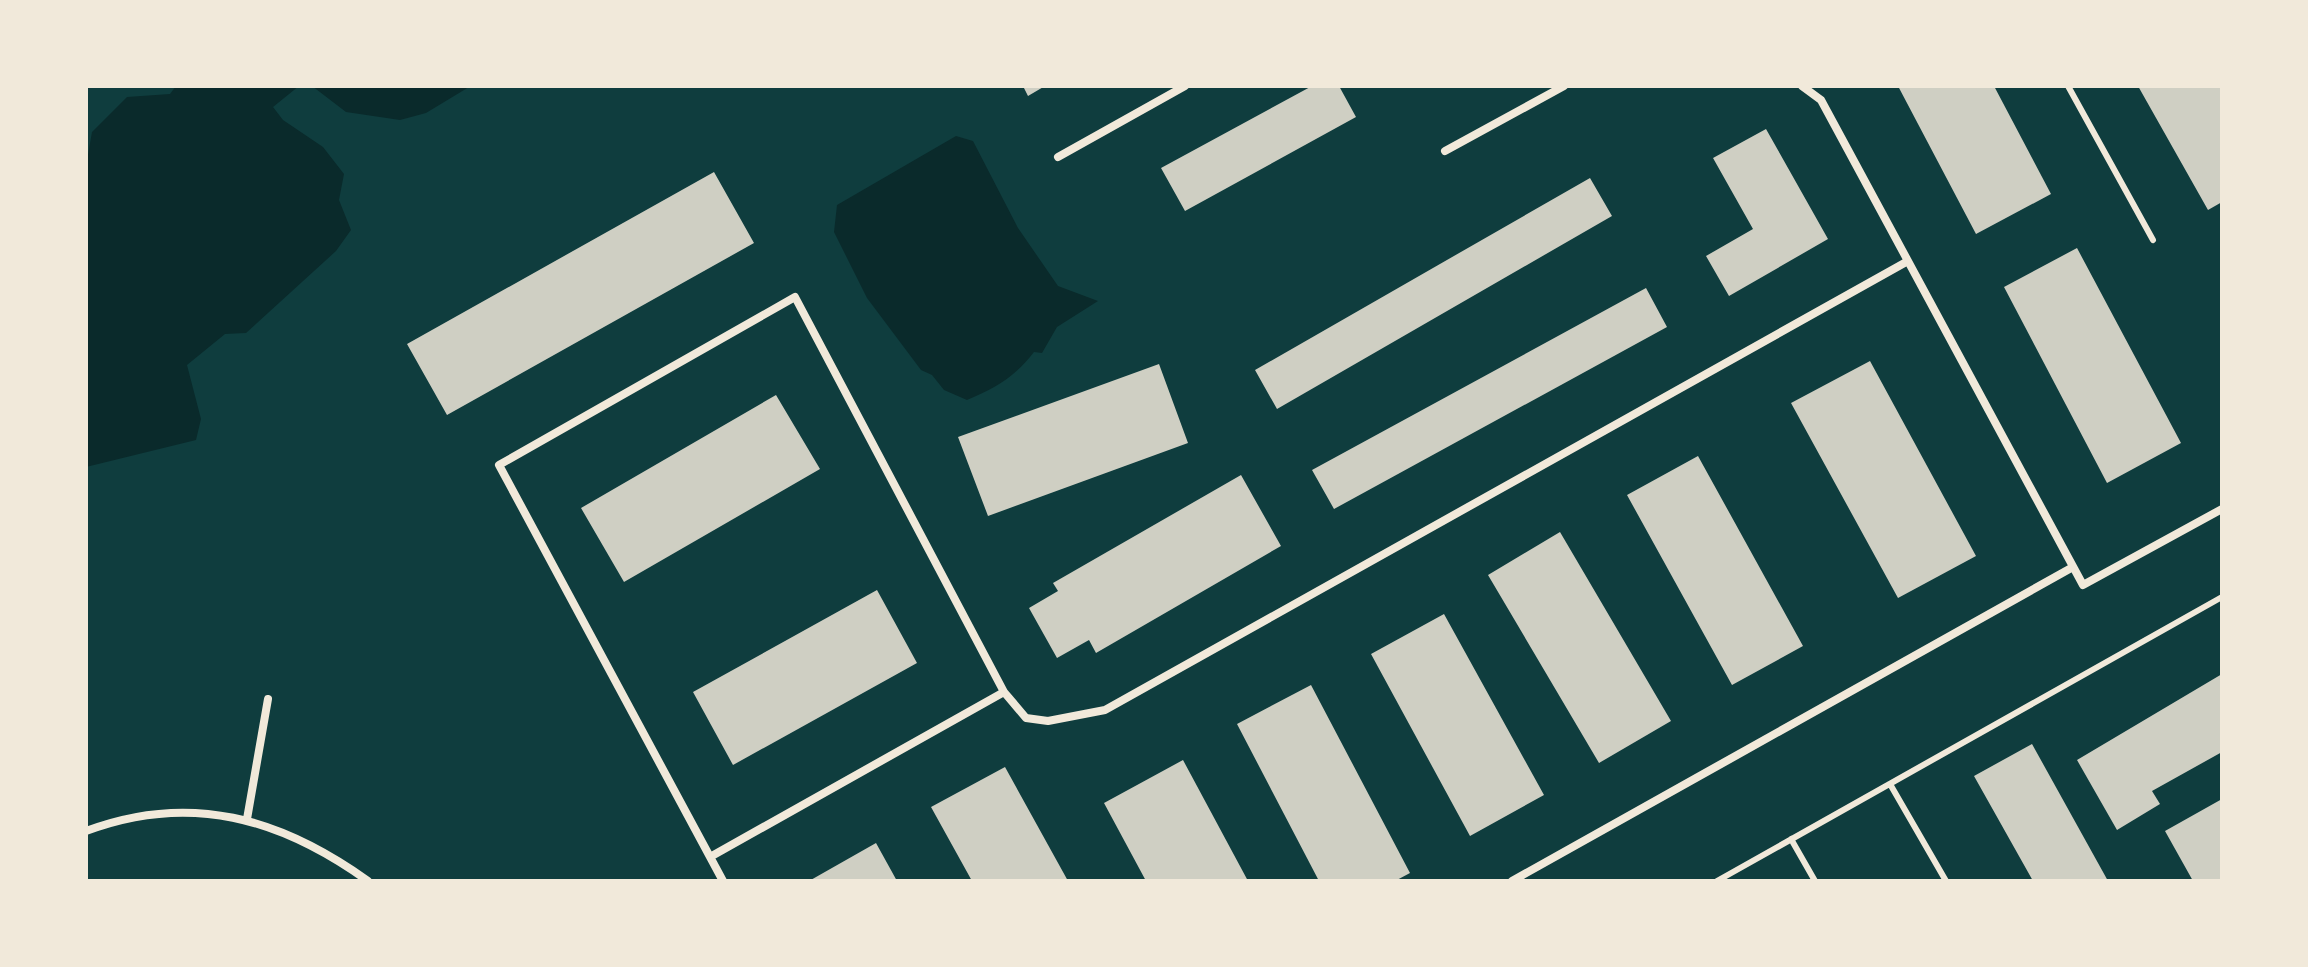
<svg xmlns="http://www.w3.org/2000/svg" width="2308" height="967" viewBox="0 0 2308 967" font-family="'Work Sans',sans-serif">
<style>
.water{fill:#0a2a2b}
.building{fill:#cfcfc3}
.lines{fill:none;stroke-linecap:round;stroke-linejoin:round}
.service{stroke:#f1e9da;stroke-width:6}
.minor{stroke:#f1e9da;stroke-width:8}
</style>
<rect width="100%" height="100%" fill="#0f3d3e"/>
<path class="water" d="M176,86H299L273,107L283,120L323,147L344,174L339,200L351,230L336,251L246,333L225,334L187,365L201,419L196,440L86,467V166L92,132L127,97L170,94Z
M312,86H469V87L426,113L400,120L346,112Z
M956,136L973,141L1018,228L1058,286L1098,301L1057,327L1042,353L1034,352C1015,377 995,388 967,400L944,390L932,375L921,370L867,298L834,232L837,205Z"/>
<path class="building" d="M1023,86H1045L1028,96Z
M1312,86H1339L1356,117L1185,211L1161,168Z
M1898,86H1994L2051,194L1976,234Z
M2138,86H2222V202L2208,210Z
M1766,129L1828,239L1729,296L1706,256L1753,229L1713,158Z
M714,172L754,243L447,415L407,344Z
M1590,178L1612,216L1277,409L1255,370Z
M2077,248L2181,443L2107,483L2004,287Z
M1646,288L1667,327L1334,509L1312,470Z
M1870,361L1976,556L1898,598L1791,403Z
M1159,364L1188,443L988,516L958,437Z
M776,395L820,469L624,582L581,508Z
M1698,456L1803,646L1732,685L1627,495Z
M1241,475L1281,546L1096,653L1089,640L1057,658L1029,608L1058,591L1053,583Z
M1560,532L1671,721L1599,763L1488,575Z
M877,590L917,663L733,765L693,692Z
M1444,614L1544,795L1470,836L1371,654Z
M2222,674V752L2152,791L2160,804L2117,830L2077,760Z
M1311,685L1410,873L1395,881H1319L1237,724Z
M2032,744L2108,881H2033L1974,776Z
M1183,760L1248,881H1146L1104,803Z
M1005,767L1068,881H972L931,807Z
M2222,799V881H2193L2165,831Z
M876,843L897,881H809Z"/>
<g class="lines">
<path class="service" d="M2068,86L2153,240
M1890,784L1946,881
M1791,839L1815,881
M1717,881L2222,597"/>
<path class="minor" d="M1802,86L1821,100L2083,585L2222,509
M1445,151L1564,86
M1058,157L1185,86
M247,819L268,699
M86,831C190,792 280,818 368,881
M710,857L1004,692
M723,881L499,465L795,297L1004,692L1026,718L1048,721L1105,710L1908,261
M1512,881L2073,567"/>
</g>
<rect width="2308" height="967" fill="none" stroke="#f1e9da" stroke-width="176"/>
</svg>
